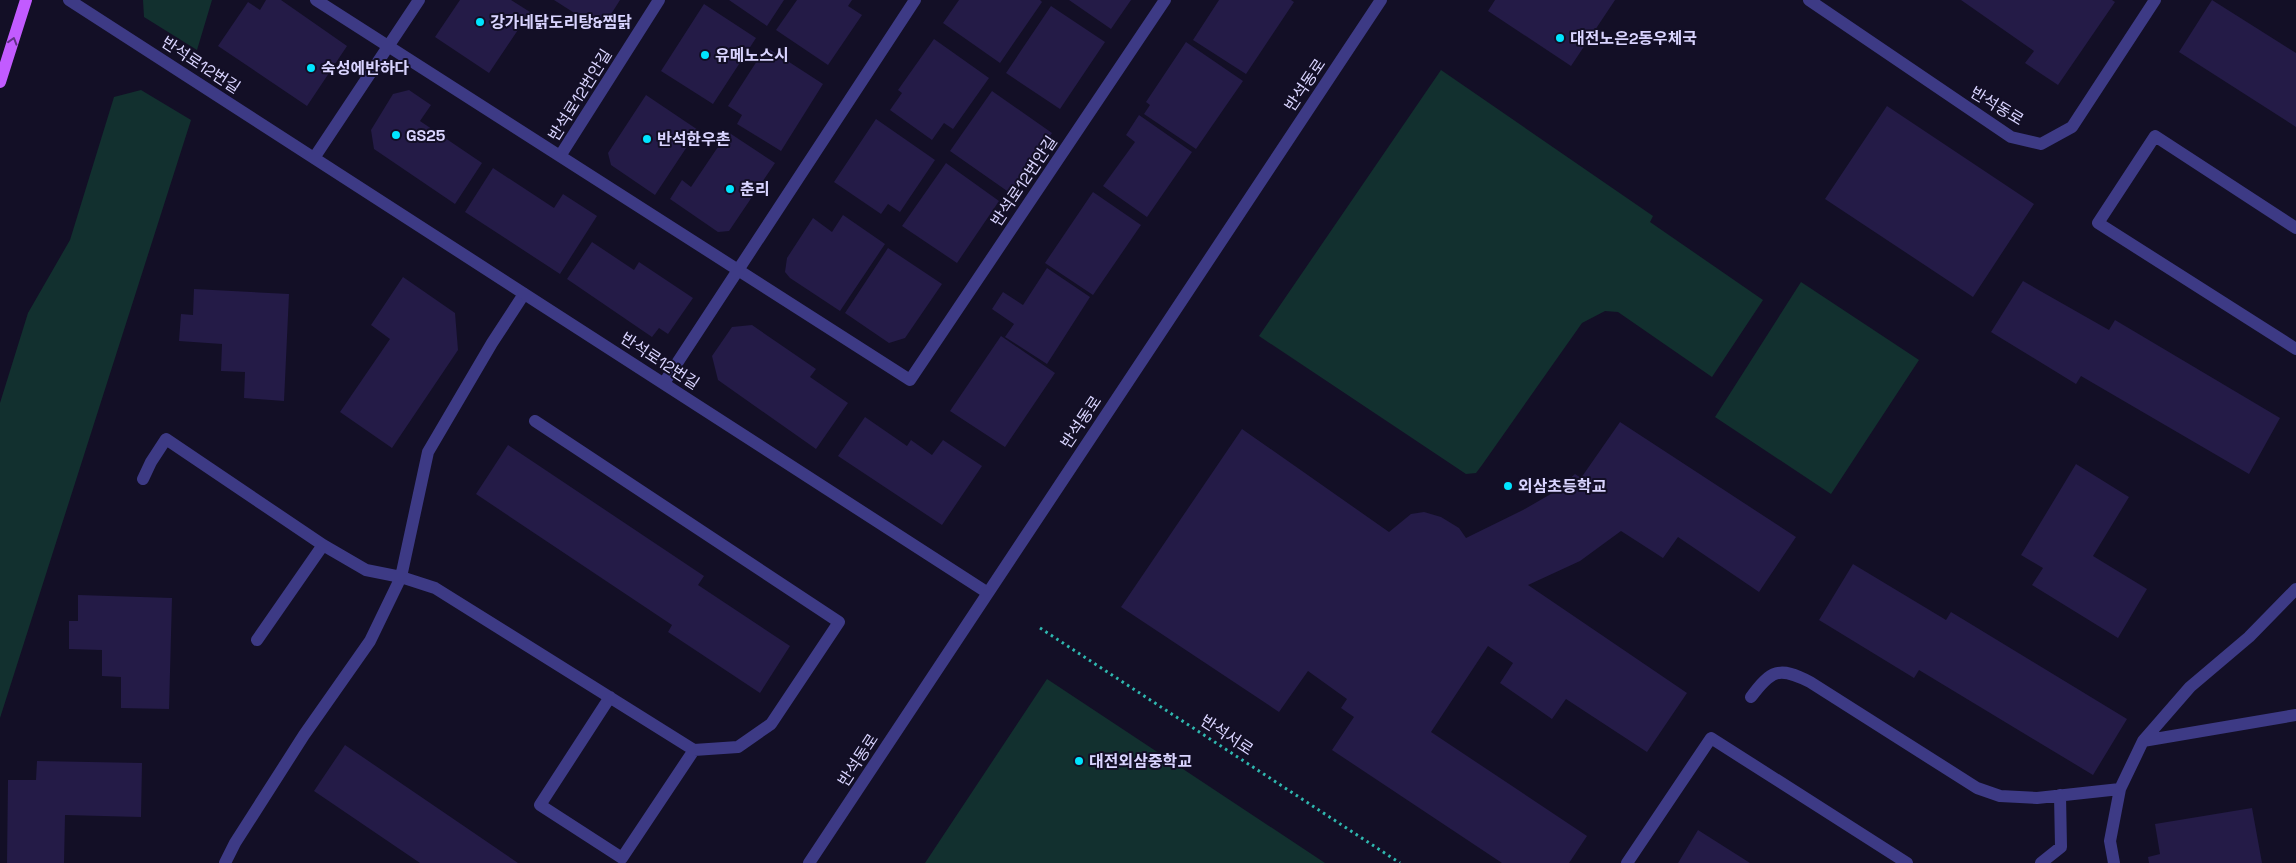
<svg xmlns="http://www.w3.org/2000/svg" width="2296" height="863" viewBox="0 0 2296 863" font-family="'Space Grotesk','Noto Sans KR',sans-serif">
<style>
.green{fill:#12302f}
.building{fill:#241b47}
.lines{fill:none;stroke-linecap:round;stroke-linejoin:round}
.path{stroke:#2fb8b0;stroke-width:3;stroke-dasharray:2.5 4;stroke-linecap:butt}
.service{stroke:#3d3a85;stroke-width:12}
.minor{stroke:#3d3a85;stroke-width:12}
.primary{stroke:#c25bff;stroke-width:12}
.oneway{stroke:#623188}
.poi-dot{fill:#00e5ff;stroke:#130f26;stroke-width:2}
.labels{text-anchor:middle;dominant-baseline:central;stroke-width:4;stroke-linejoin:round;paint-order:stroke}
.poi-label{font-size:16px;font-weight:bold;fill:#d9d4ff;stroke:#130f26;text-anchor:start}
.street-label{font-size:16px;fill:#d9d4ff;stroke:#130f26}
</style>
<rect width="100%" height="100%" fill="#130f26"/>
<path class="green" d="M143,0H212L197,50L144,17Z
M1441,70L1653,216L1650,222L1763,300L1712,377L1618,312L1605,311L1582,323L1482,465L1476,473L1466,474L1259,336Z
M141,90L191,120L0,718V403L28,313L70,240L114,97Z
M1801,282L1919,360L1831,494L1715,417Z
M1047,679L1325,863H925Z"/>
<path class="building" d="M266,0H281L347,46L307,106L218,46L248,2L260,10Z
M460,0H511L530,12L489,73L435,37Z
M554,0H620L601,30Z
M729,0H784L767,26Z
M797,0H852L848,6L862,15L828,65L776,30Z
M959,0H1040L1042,2L1000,63L943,23Z
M1069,0H1131L1111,29Z
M1219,0H1291L1294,2L1246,74L1193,40Z
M1495,0H1615L1571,66L1488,11Z
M1961,0H2112L2115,2L2058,85L2025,63L2034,51Z
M2212,0L2296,53V127L2179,52Z
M704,4L756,38L713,104L661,71Z
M1051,6L1105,42L1060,109L1006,73Z
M934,39L989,78L953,129L944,123L932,140L890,110L902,93L898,90Z
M1186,42L1243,81L1196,149L1144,114L1150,105L1146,102Z
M766,47L823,84L781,151L737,124L742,115L728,106Z
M409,90L431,105L420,121L482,163L455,204L374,149L371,130L393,94Z
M992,91L1052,133L1010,193L950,151Z
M646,95L698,130L655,195L611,165L608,153Z
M1887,106L2034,204L1973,297L1825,199Z
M1139,115L1192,152L1147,217L1103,186L1135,142L1126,135Z
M876,119L935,160L900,212L888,204L881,214L834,182Z
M728,132L775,163L729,231L718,232L670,199L682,180L691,187Z
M946,163L999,201L957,263L902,226Z
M493,168L554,208L563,194L597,216L560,274L465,212Z
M1093,192L1141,225L1093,295L1045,263Z
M843,215L885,244L840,311L790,278L785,272L787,258L813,218L832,232Z
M592,242L634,270L639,262L693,298L668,334L659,328L652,337L567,279Z
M888,248L942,284L905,338L889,343L845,313Z
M1047,268L1090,297L1047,364L1005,337L1014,324L992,309L1003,292L1023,305Z
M403,277L455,313L458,350L392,448L340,412L390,339L371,325Z
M2023,281L2109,330L2115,320L2280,418L2249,474L2081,376L2076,384L1991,332Z
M194,289L289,294L284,401L244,398L245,372L221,371L222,344L179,341L181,314L193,315Z
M752,325L816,369L810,377L848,403L816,449L718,380L712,356L732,327Z
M1001,336L1055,373L1005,447L950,411Z
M865,417L907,446L911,440L932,455L943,440L982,466L942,525L838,456Z
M1620,422L1796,537L1759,592L1678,537L1663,558L1621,531L1580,561L1528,585L1687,693L1647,752L1566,699L1552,719L1500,683L1513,663L1488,646L1431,732L1587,836L1569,863H1502L1332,750L1354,717L1341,708L1347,699L1308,671L1279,712L1121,607L1242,429L1389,532L1411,514L1424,512L1441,517L1459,528L1466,538L1523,510L1556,491L1575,474L1581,478Z
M508,445L704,576L698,585L790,646L760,693L668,632L672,625L476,494Z
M2076,464L2129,497L2093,556L2147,589L2118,638L2032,585L2043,568L2021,555Z
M1853,564L1946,620L1951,612L2127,719L2093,775L1919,670L1914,678L1819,620Z
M78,595L172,598L169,709L121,708V677L102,676V650L69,649V621H78Z
M345,745L518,863H420L314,791Z
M37,761L142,763L141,817L65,815L64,863H7L8,780H36Z
M2252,808L2262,863H2149L2148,857L2160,854L2155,824Z
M1698,830L1750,863H1678Z"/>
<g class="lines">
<path class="path" d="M1040,628L1400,863"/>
<path class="service" d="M2296,228L2155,136L2098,223L2296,349
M143,479L151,462L166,439L323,545L366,570L401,577L435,588L694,750L738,747L771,724L839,622L535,421
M257,640L323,545
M610,697L540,805L622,858L694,750
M1751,697C1771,670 1779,666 1810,682L1977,788L2000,796L2037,798L2120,789
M2143,741L2296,715
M225,863L235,843L304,735L370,641L401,577L428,452L492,343L524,294
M1627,863L1711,738L1907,863
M2041,863L2061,847L2060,795
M2114,863L2110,841L2120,789L2143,741L2190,687L2249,637L2296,589"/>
<path class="minor" d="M69,0L988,593
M316,0L910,380L1165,0
M1809,0L2011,137L2041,144L2072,127L2155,0
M560,156L659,0
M314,158L419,0
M664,383L915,0
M809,863L1381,0"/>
<path class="primary" d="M0,82L26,0"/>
</g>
<defs><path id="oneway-chevron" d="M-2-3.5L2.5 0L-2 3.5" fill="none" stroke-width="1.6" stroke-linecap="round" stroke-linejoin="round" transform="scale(1.25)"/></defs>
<use class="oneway" href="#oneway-chevron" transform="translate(13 41) rotate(-73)"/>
<g class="poi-dot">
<circle cx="480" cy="22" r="5"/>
<circle cx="1560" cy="38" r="5"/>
<circle cx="705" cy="55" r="5"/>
<circle cx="311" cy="68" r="5"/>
<circle cx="396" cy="135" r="5"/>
<circle cx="647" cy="139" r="5"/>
<circle cx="730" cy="189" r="5"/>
<circle cx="1508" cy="486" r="5"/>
<circle cx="1079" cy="761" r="5"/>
</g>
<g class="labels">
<g class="poi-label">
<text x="490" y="22">강가네닭도리탕&amp;찜닭</text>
<text x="1570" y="38">대전노은2동우체국</text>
<text x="715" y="55">유메노스시</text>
<text x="321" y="68">숙성에반하다</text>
<text x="406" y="135">GS25</text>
<text x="657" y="139">반석한우촌</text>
<text x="740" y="189">춘리</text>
<text x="1518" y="486">외삼초등학교</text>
<text x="1089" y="761">대전외삼중학교</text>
</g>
<g class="street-label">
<text transform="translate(201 65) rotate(33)">반석로12번길</text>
<text transform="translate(1305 85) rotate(-56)">반석동로</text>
<text transform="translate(580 95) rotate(-58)">반석로12번안길</text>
<text transform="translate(1997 106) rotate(31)">반석동로</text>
<text transform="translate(1024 181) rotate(-56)">반석로12번안길</text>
<text transform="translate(660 361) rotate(33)">반석로12번길</text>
<text transform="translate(1081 422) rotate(-56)">반석동로</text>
<text transform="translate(1227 735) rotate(33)">반석서로</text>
<text transform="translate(858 760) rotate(-57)">반석동로</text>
</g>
</g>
</svg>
